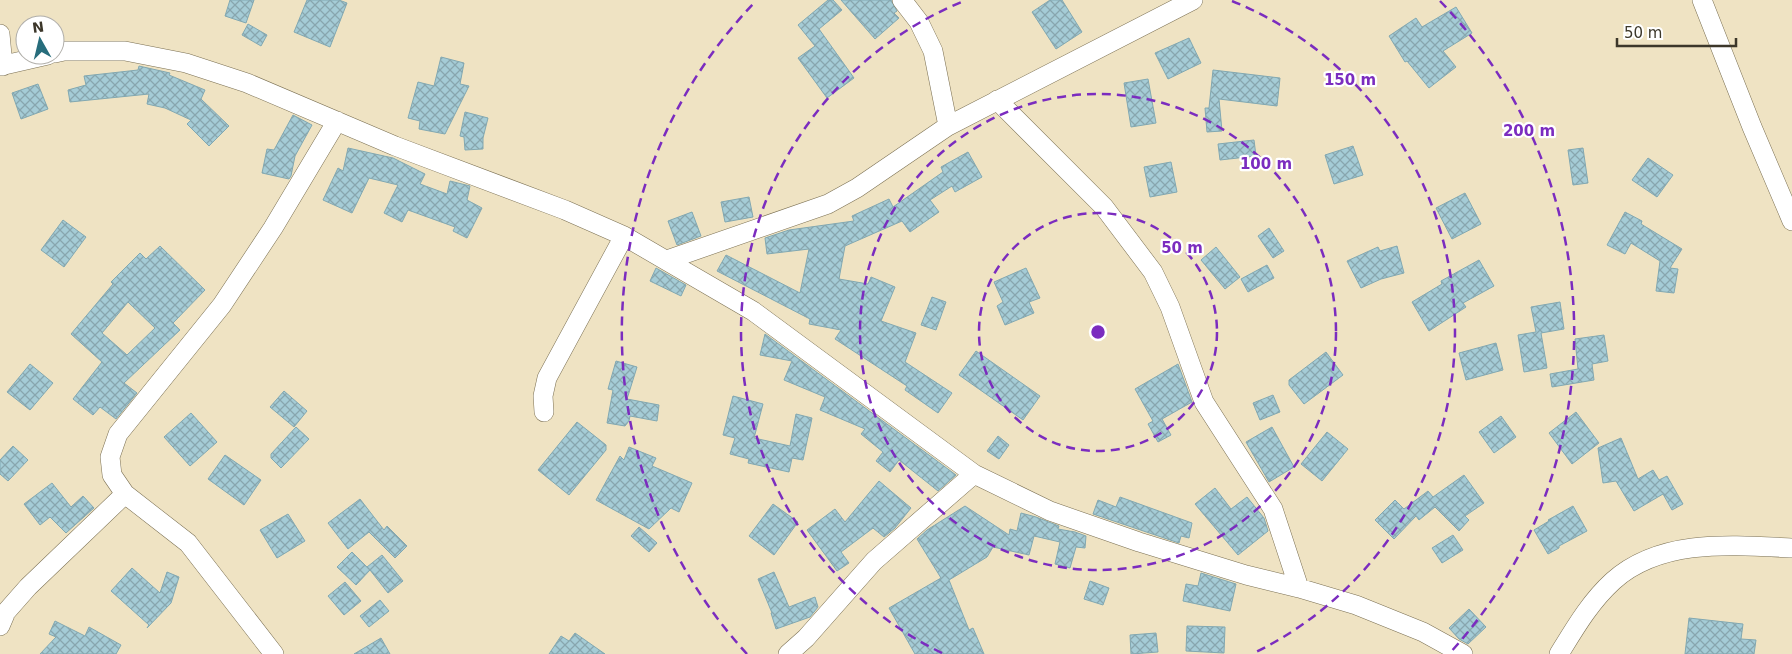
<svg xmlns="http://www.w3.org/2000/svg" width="1792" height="654" viewBox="0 0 1792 654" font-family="'DejaVu Sans',sans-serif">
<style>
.building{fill:url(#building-cross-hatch);stroke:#82a8b1;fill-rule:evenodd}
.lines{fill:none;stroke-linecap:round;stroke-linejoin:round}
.minor-casing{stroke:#7b7053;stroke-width:20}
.minor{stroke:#fff;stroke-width:19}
.ring{fill:none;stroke:#7b2cbf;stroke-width:2.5;stroke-dasharray:9 6}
.centre{fill:#7b2cbf;stroke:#fff;stroke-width:2.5}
.ring-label{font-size:15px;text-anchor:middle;font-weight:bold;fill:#7b2cbf;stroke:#fff;stroke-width:4.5;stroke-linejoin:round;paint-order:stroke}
</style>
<defs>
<pattern id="building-cross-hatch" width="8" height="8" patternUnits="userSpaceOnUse" patternTransform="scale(1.25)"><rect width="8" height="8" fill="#a5ccd6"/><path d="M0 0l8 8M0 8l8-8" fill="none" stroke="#88a6ae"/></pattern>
</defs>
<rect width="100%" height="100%" fill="#efe3c3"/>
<path class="building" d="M230,0H254L246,23L225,16Z
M307,0H339L347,3L330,47L294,32Z
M828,0H833L842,10L819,29L854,78L827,98L798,58L815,46L798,25Z
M841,0H891L897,11L894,13L899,18L875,39Z
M1050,0H1062L1082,32L1056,49L1032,12Z
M1456,7L1472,33L1443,51L1456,67L1429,88L1407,61L1405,62L1389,36L1416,18L1422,27Z
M248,24L267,35L261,46L242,35Z
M1189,38L1201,63L1168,79L1155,53Z
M441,57L464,63L460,84L469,86L445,134L419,129L420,121L408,118L418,82L434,86Z
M139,66L170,73L169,75L205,90L201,99L229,126L209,146L187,124L191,120L165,108L147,104L149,94L70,102L68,90L86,85L84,76L138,70Z
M1213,70L1280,78L1277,106L1219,99L1222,131L1207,132L1205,108H1209Z
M1148,79L1156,123L1131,127L1124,83Z
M38,84L48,109L21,119L12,93Z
M465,112L488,118L483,138V149L465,150L464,137L460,136Z
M293,115L312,125L295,156L291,176L289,179L262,173L267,149L274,150Z
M1254,140L1256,156L1220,160L1218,144Z
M1353,146L1363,175L1334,184L1325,155Z
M348,148L393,158L425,174L420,184L447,194L450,181L470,186L467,200L482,208L467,238L453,231L455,227L408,210L402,222L384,213L398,185L369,178L352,213L323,200L338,168L343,171Z
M1583,148L1588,183L1573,185L1568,150Z
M968,152L982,177L955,192L952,186L930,200L939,212L910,232L902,221L845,246L839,279L868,284L871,277L895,287L881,321L916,333L905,362L952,393L938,413L905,390L907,386L835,339L841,330L809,324L810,319L717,271L726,255L800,293L809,249L767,254L765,238L789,230L854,221L852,216L889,199L893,207L943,172L941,167Z
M1648,158L1673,175L1657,197L1632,180Z
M1171,162L1177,192L1150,197L1144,167Z
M1465,193L1481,224L1452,239L1436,208Z
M749,197L753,217L725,222L721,202Z
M692,212L701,236L677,245L668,221Z
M1625,212L1642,221L1641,224L1682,249L1670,268L1678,269L1674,293L1656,291L1660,261L1631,243L1625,254L1607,245Z
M63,220L86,237L64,267L41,250Z
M1269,228L1284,251L1273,258L1258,236Z
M160,246L205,290L173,323L180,330L124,383L137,393L116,419L100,407L93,415L73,399L102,362L71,334L113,284L111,282L140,253L146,259ZM128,302L155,328L127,355L102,333Z
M1397,246L1404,273L1381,279L1361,288L1347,261L1378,247L1380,251Z
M1216,247L1240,277L1225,289L1201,260Z
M1479,260L1494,286L1463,303L1466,307L1429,331L1412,302L1442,284L1441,281Z
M1267,265L1274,278L1248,292L1241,279Z
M656,268L686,285L681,296L650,281Z
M1026,268L1040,298L1029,302L1034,313L1005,325L997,306L1003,302L994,282Z
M932,297L946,302L936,330L921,325Z
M1560,302L1564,329L1541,333L1547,368L1524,372L1518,335L1536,332L1531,307Z
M765,334L956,475L938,491L899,460L890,472L876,461L883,452L861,434L865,429L820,410L825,397L784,380L792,361L760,355Z
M1604,335L1608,361L1592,364L1594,380L1552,387L1550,374L1578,369L1575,339Z
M1496,343L1503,370L1466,380L1459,353Z
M976,351L1040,396L1023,420L959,375Z
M1326,352L1343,375L1304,404L1289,385V380Z
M616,361L637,367L627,399L659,405L657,421L630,416L629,421L625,426L607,423L613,390L608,389Z
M30,364L53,383L30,410L7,392Z
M1178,364L1192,402L1162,419L1171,435L1158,442L1148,424L1153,421L1135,389Z
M284,391L307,411L294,427L270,407Z
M1273,395L1280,412L1260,420L1253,403Z
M733,396L763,404L754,438L790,446L796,414L812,418L803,460L792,458L789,472L748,463L749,459L730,454L735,438L723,435Z
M1576,412L1599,443L1572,464L1549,433Z
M191,413L217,442L190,466L164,437Z
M1501,416L1516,437L1494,453L1479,432Z
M577,422L606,445V450L569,495L538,470Z
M296,427L309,439L281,468L271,458V454Z
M1272,427L1294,467L1269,482L1246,442Z
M1327,432L1348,449L1322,481L1301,464Z
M998,436L1009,445L999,459L987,451Z
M1621,438L1638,479L1653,470L1659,480L1667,476L1683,504L1672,510L1663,494L1634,511L1616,481L1603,483L1598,448Z
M13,446L28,460L8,481L0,474V460Z
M629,447L656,458L652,466L692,483L679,512L671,508L649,529L596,500L620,456L624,460Z
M225,455L261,480L244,505L208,479Z
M1464,475L1484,503L1465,516L1469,520L1459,531L1435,507L1419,520L1416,516L1394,539L1375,520L1395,500L1404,509L1428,491L1433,497Z
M879,481L911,508L895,528L884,537L873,528L841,552L849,563L837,571L807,530L835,509L845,522Z
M52,483L71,507L83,496L94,508L66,533L50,517L40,525L24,504Z
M1215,488L1231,509L1247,497L1264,518L1268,531L1238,555L1195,504Z
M1120,497L1192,523L1189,538L1181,536L1179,543L1093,514L1098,500L1116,507Z
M360,499L384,530L387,526L407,546L395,558L369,532L348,549L328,523Z
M773,504L798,522L774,555L749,536Z
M965,506L1009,535L1010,529L1017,531L1021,513L1036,517L1059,526L1058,529L1075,532L1086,536L1085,548L1076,547L1070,568L1055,564L1060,542L1034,536L1029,555L993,547L987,557L949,580L969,630L973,628L984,654H915L889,608L941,578L917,539L927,530Z
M1573,506L1587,531L1559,546V548L1548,554L1534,530L1549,521L1548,520Z
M288,514L305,541L277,558L260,530Z
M639,527L657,543L649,552L631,536Z
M1453,535L1463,550L1442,563L1432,548Z
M352,552L368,568L367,567L382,555L403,581L388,593L370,570L356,585L337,567Z
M132,568L160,593L167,572L179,577L171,603L147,628L149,625L111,591Z
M774,572L789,607L815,597L818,607L810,617L776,629L771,613H772L758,579Z
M1201,573L1236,584L1230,611L1183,601L1186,584L1198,586Z
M1090,581L1109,588L1103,605L1084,599Z
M345,582L361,601L344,615L328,596Z
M380,600L389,611L369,627L360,616Z
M1469,609L1486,627L1468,644L1459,639L1449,628Z
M1689,618L1743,624L1741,639L1756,640L1754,654H1685Z
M55,621L85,636L89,627L121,645L116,654H40L56,637L49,634Z
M1187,626L1225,627L1224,653L1186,651Z
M575,633L605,654H549L561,636L569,641Z
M1156,633L1158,652L1131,654L1130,635Z
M381,638L390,654H354Z"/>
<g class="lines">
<defs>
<path id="minor" d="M902,0L919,22L933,51L948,126
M1702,0L1752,127L1792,221
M0,34L3,66
M55,53L64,51H125L186,63L247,83L395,146L565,210L624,236L753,311L974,474L1050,511L1139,542L1246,575L1299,588L1356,605L1423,632L1463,654
M0,66L48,55
M997,100L1104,207L1153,272L1170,307L1204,402L1273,509L1299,588
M667,260L828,204L857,188L948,126L1193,0
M544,412L543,396L547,378L624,236
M0,626L6,612L28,587L125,494
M274,654L188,543L125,494L112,475L110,457L118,434L222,305L273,228L337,121
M788,654L806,638L874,561L974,474
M1559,654C1575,628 1590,602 1613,581C1661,538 1733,545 1792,548"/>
</defs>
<use href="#minor" class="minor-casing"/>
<use href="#minor" class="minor"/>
</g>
<g class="ring">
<circle cx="1098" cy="332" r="119"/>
<circle cx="1098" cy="332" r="238"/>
<path d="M942 653A357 357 0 0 1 964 1M1232 1A357 357 0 0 1 1254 653"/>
<path d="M747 654A476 476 0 0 1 756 1M1440 1A476 476 0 0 1 1449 654"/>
</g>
<circle cx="1098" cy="332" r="8" class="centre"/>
<g class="ring-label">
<text x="1350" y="85">150 m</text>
<text x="1529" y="136">200 m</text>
<text x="1266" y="169">100 m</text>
<text x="1182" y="253">50 m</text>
</g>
<g transform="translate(40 40) rotate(352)"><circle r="24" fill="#ffffff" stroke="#b1afaa"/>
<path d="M0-4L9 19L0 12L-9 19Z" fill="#276d7c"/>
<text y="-8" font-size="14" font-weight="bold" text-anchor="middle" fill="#3c372a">N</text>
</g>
<path d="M1617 38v8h119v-8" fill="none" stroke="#3c372a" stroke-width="2.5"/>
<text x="1624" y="38" font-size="15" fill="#3c372a" stroke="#ffffff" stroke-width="4" paint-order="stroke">50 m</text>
</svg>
